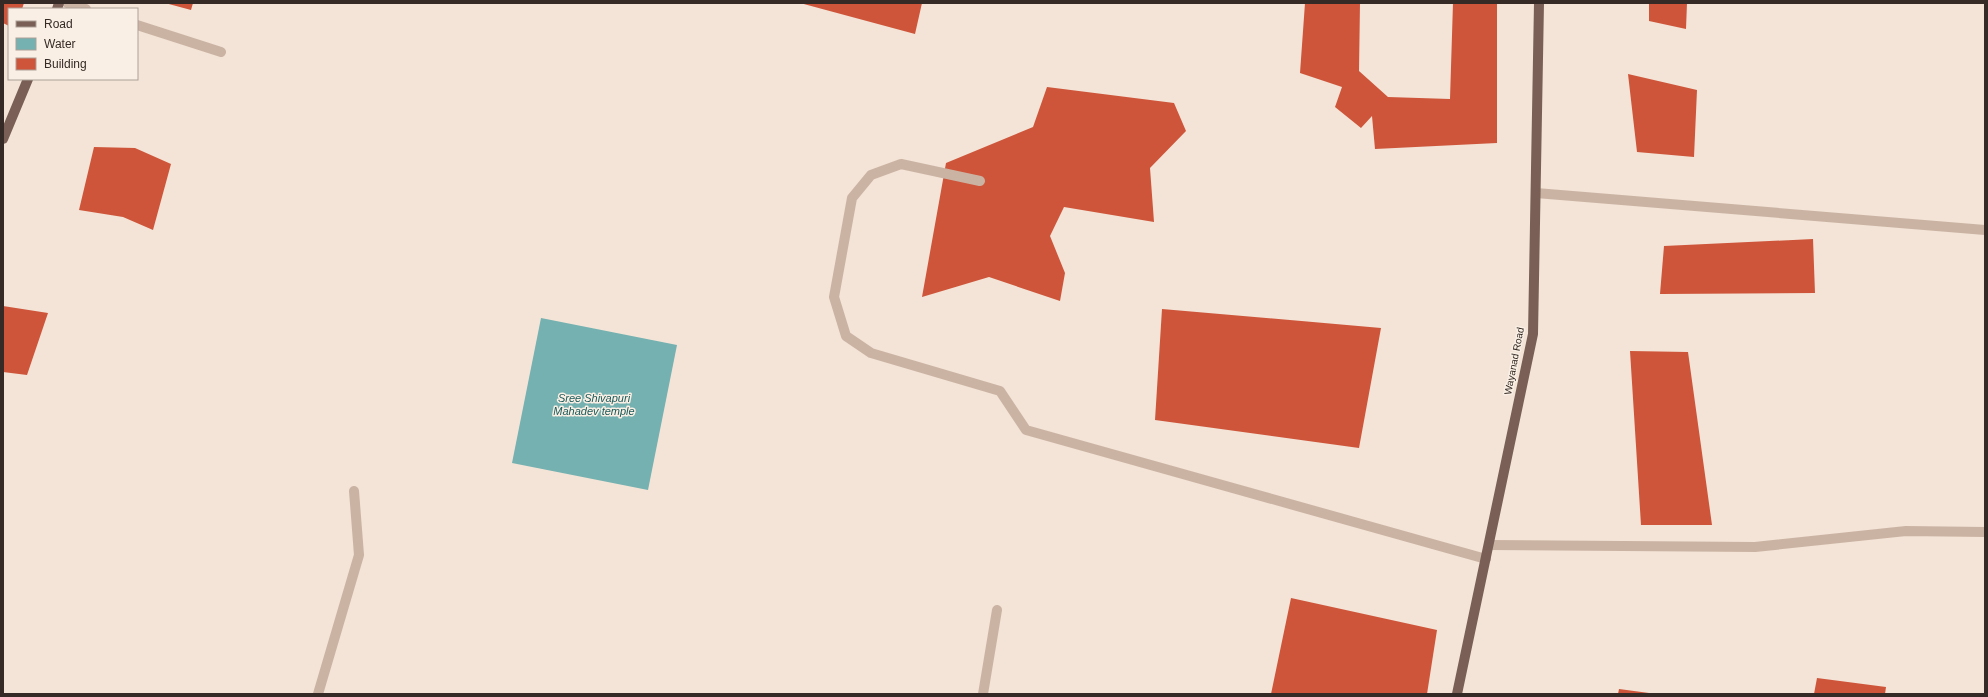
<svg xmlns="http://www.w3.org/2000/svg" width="1988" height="697" viewBox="0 0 1988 697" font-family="Helvetica,sans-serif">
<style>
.water{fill:#75b1b0}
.building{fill:#ce553a}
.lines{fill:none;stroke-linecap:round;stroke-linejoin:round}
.minor{stroke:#cbb3a3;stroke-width:10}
.major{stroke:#795f55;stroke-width:10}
.labels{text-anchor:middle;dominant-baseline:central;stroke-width:3;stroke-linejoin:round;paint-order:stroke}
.street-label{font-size:10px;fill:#352a25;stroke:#faefe4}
.water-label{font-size:11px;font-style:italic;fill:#195959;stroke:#faefe4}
</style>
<rect width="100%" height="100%" fill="#f3e4d7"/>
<path class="water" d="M541,318L677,345L648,490L512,463Z"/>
<path class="building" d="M3,3H24L22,9H9V26L3,23Z
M165,3H193L191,10Z
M800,3H922L915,34Z
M1305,3H1360L1359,71L1388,97L1450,99L1453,3H1497V143L1375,149L1372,116L1361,128L1335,107L1342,87L1300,73Z
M1649,3H1687L1686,29L1649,21Z
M1628,74L1697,90L1694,157L1637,152Z
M1047,87L1174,103L1186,131L1150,168L1154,222L1064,207L1050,236L1065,273L1060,301L989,277L922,297L946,163L1033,127Z
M94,147L135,148L171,164L153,230L123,217L79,210Z
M1813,239L1815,293L1660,294L1664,246Z
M3,306L48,313L27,375L3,372Z
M1162,309L1381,328L1359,448L1155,420Z
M1630,351L1688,352L1712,525H1641Z
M1291,598L1437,630L1427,694H1271Z
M1817,678L1886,687L1885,694H1814Z
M1619,689L1649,693V694H1618Z"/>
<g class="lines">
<path class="minor" d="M67,3L86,9
M137,25L221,52
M980,181L901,164L871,175L852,198L834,297L846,336L871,353L1000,391L1026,430L1486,559
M1536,193L1985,230
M1489,545L1755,547L1906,531L1985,532
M318,694L359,555L354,491
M983,694L997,610"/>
<path class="major" d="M57,9L59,3
M3,139L28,79
M1457,694L1533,334L1539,3"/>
</g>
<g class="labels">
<g class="street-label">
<text transform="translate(1514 361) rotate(-79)">Wayanad Road</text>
</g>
<g class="water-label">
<text x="594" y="398">Sree Shivapuri<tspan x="594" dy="13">Mahadev temple</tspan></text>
</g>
</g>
<rect width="1988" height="697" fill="none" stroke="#352a25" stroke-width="8"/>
<rect x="8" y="8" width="130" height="72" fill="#faefe4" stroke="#aba098"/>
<rect x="16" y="21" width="20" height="6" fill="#795f55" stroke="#aba098"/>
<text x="44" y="28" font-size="12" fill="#352a25">Road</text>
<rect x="16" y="38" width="20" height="12" fill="#75b1b0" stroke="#aba098"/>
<text x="44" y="48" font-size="12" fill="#352a25">Water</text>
<rect x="16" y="58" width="20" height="12" fill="#ce553a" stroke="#aba098"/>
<text x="44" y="68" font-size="12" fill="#352a25">Building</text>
</svg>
